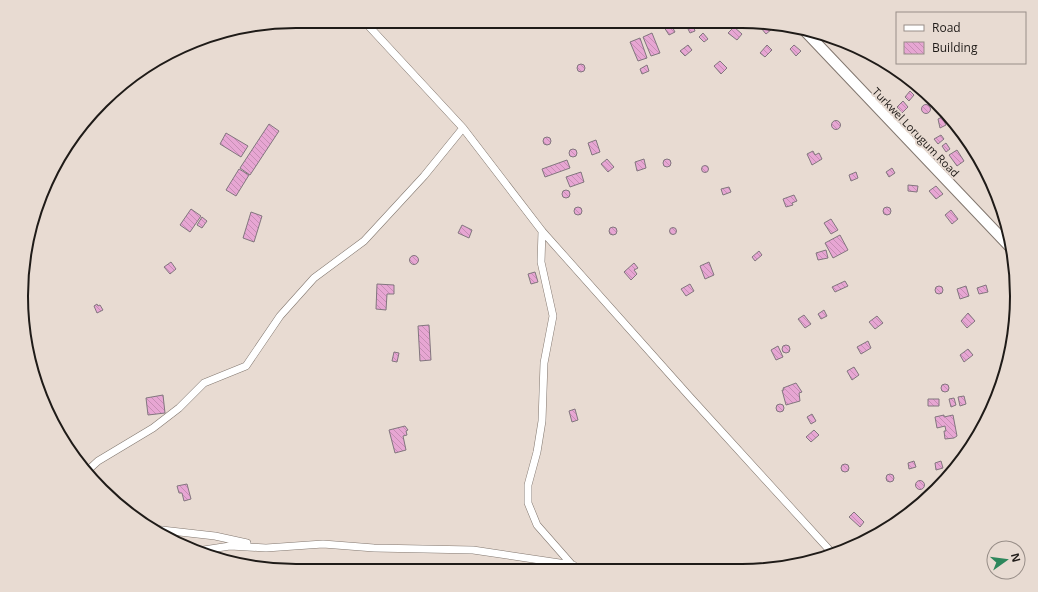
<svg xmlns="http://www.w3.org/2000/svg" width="1038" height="592" viewBox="0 0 1038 592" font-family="'Open Sans',sans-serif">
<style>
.building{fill:url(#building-back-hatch);stroke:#82767e}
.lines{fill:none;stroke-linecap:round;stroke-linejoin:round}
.minor-casing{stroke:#82776f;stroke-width:8}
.secondary-casing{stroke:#82776f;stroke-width:12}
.minor{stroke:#fff;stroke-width:7}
.secondary{stroke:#fff;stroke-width:10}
.labels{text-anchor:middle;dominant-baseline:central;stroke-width:4;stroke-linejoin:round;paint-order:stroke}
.street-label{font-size:11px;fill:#1f1b18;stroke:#e8dbd2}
.rim{fill:none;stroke:#1f1b18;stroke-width:2}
</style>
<defs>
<pattern id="building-back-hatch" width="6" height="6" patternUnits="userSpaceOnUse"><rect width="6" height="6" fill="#e7a6d3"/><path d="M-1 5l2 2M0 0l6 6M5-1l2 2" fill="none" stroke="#c68eb4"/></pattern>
</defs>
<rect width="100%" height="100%" fill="#e8dbd2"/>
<path class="building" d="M667,21H669L675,32L669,35L662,24Z
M768,23L772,29L766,34L761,28Z
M693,25L695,31L690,33L687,27Z
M734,27L742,34L737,40L728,33Z
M652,33L660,53L651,56L643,37Z
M703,33L708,39L704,42L699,37Z
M640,38L647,58L638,61L630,42Z
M688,45L692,50L685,56L680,51Z
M767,45L772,50L765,57L760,53Z
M794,45L801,51L796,56L790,49Z
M876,56L882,60L877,65L872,59Z
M720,61L727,68L721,74L714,66Z
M577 68a4 4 0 1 1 8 0a4 4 0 1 1-8 0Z
M647,65L649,71L642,74L640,69Z
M917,85L924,90L919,94L913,88Z
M910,91L914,95L909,101L905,97Z
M903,101L908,107L902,113L897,107Z
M921.5 109a4.5 4.5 0 1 1 9 0a4.5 4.5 0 1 1-9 0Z
M942,117L946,125L940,128L938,119Z
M831.5 125a4.5 4.5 0 1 1 9 0a4.5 4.5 0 1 1-9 0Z
M269,124L279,131L250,175L240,168Z
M226,133L248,146L241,157L220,144Z
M941,135L944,139L938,144L934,139Z
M543 141a4 4 0 1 1 8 0a4 4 0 1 1-8 0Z
M596,140L600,152L592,155L588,143Z
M946,143L950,149L946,152L942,146Z
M569 153a4 4 0 1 1 8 0a4 4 0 1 1-8 0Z
M957,150L964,161L957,166L949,155Z
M813,151L815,155L819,153L822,159L812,165L807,154Z
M663 163a4 4 0 1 1 8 0a4 4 0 1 1-8 0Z
M607,159L614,167L608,172L601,164Z
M644,159L646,168L637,171L635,162Z
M567,160L570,168L545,177L542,169Z
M701.5 169a3.5 3.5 0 1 1 7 0a3.5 3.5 0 1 1-7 0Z
M892,168L895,173L889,177L886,172Z
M239,169L249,175L236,196L226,190Z
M581,172L584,182L570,187L566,177Z
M856,172L858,178L851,181L849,175Z
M908,185L918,186L917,192L908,191Z
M936,186L943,194L936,199L929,191Z
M729,187L731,192L723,195L721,189Z
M562 194a4 4 0 1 1 8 0a4 4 0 1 1-8 0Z
M794,195L797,201L792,203L793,205L786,207L783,199Z
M574 211a4 4 0 1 1 8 0a4 4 0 1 1-8 0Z
M883 211a4 4 0 1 1 8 0a4 4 0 1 1-8 0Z
M191,209L201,216L190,232L180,225Z
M951,210L958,219L952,224L945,215Z
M251,212L262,216L254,242L243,238Z
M202,217L207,221L202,228L197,225Z
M831,219L838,230L831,234L824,223Z
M462,225L472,230L469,238L458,233Z
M609 231a4 4 0 1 1 8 0a4 4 0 1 1-8 0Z
M669.5 231a3.5 3.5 0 1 1 7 0a3.5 3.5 0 1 1-7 0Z
M840,235L848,250L833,258L825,243Z
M826,250L828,258L818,260L816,253Z
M759,251L762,255L755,261L752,257Z
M409.5 260a4.5 4.5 0 1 1 9 0a4.5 4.5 0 1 1-9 0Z
M171,262L176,269L170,274L164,267Z
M709,262L714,275L705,279L700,266Z
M634,263L638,268L634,270L637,274L631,280L624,272Z
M535,272L538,282L531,284L528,274Z
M845,281L848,286L835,292L832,287Z
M377,284L394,285V294H387L386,310L376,309Z
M690,284L694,291L686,296L681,289Z
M986,285L988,292L979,294L977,288Z
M966,286L969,296L960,299L957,289Z
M935 290a4 4 0 1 1 8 0a4 4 0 1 1-8 0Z
M97,304L98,306L100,305L103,310L97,313L94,306Z
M824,310L827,316L821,319L818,314Z
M968,313L975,321L967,328L961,321Z
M804,315L811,324L805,328L798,319Z
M877,316L883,323L875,329L869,322Z
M429,325L431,360L420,361L418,326Z
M868,341L871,348L861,354L857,347Z
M782 349a4 4 0 1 1 8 0a4 4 0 1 1-8 0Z
M778,346L783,357L776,360L771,350Z
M968,349L973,355L964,362L960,355Z
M394,352L399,353L397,362L392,361Z
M854,367L859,375L852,380L847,371Z
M796,383L802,392L799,393L800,401L786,405L782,390H784L783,388Z
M941 388a4 4 0 1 1 8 0a4 4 0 1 1-8 0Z
M163,395L165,413L148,415L146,398Z
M964,396L966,404L960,406L958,397Z
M954,398L956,405L951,407L949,399Z
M928,399H939V406H928Z
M776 408a4 4 0 1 1 8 0a4 4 0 1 1-8 0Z
M575,409L578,420L572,422L569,411Z
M812,414L816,421L811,424L807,417Z
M944,415V417L953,415L957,436L954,438L945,439L944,431H946L945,426L937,428L935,417Z
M405,426L408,430L406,431L407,435L403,436L406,450L395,453L389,430Z
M814,430L819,435L811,442L806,437Z
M914,461L916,467L909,469L908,463Z
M941,461L943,468L936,470L935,463Z
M841 468a4 4 0 1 1 8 0a4 4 0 1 1-8 0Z
M886 478a4 4 0 1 1 8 0a4 4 0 1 1-8 0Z
M915.5 485a4.5 4.5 0 1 1 9 0a4.5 4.5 0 1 1-9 0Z
M187,484L191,499L184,501L182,493H179L177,486Z
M854,512L864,522L860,527L849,517Z"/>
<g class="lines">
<defs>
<path id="minor" d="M364,21L463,128L542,231L690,397L834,555
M542,231L541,262L553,316L544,363L542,421L537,452L528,485V503L537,525L573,566
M86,472L98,461L153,428L179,408L204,383L246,366L280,316L314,278L364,241L424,176L463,128
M153,529L215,536L247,543
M197,551L230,546L266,548L323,544L374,548L473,550L573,565"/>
<path id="secondary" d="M805,31L1011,248"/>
</defs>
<use href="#minor" class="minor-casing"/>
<use href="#secondary" class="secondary-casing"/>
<use href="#minor" class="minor"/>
<use href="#secondary" class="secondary"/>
</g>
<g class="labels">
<g class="street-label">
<text transform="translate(916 132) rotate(46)">Turkwel Lorugum Road</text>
</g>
</g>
<path d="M0 0H1038V592H0ZM296 28H742A268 268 0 0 1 1010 296V296A268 268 0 0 1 742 564H296A268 268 0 0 1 28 296V296A268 268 0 0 1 296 28Z" fill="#e8dbd2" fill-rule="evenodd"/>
<path class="rim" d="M296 28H742A268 268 0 0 1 1010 296V296A268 268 0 0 1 742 564H296A268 268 0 0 1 28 296V296A268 268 0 0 1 296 28Z"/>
<rect x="896" y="12" width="130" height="52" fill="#e8dbd2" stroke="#988e88"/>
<rect x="904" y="25" width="20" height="6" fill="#ffffff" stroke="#988e88"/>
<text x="932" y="32" font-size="12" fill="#1f1b18">Road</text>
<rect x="904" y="42" width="20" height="12" fill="url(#building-back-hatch)" stroke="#988e88"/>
<text x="932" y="52" font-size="12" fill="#1f1b18">Building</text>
<g transform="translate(1006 560) rotate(76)"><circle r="19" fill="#e8dbd2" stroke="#988e88"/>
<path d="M0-3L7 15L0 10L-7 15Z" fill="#2d875c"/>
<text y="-6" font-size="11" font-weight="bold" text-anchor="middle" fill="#1f1b18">N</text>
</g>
</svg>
